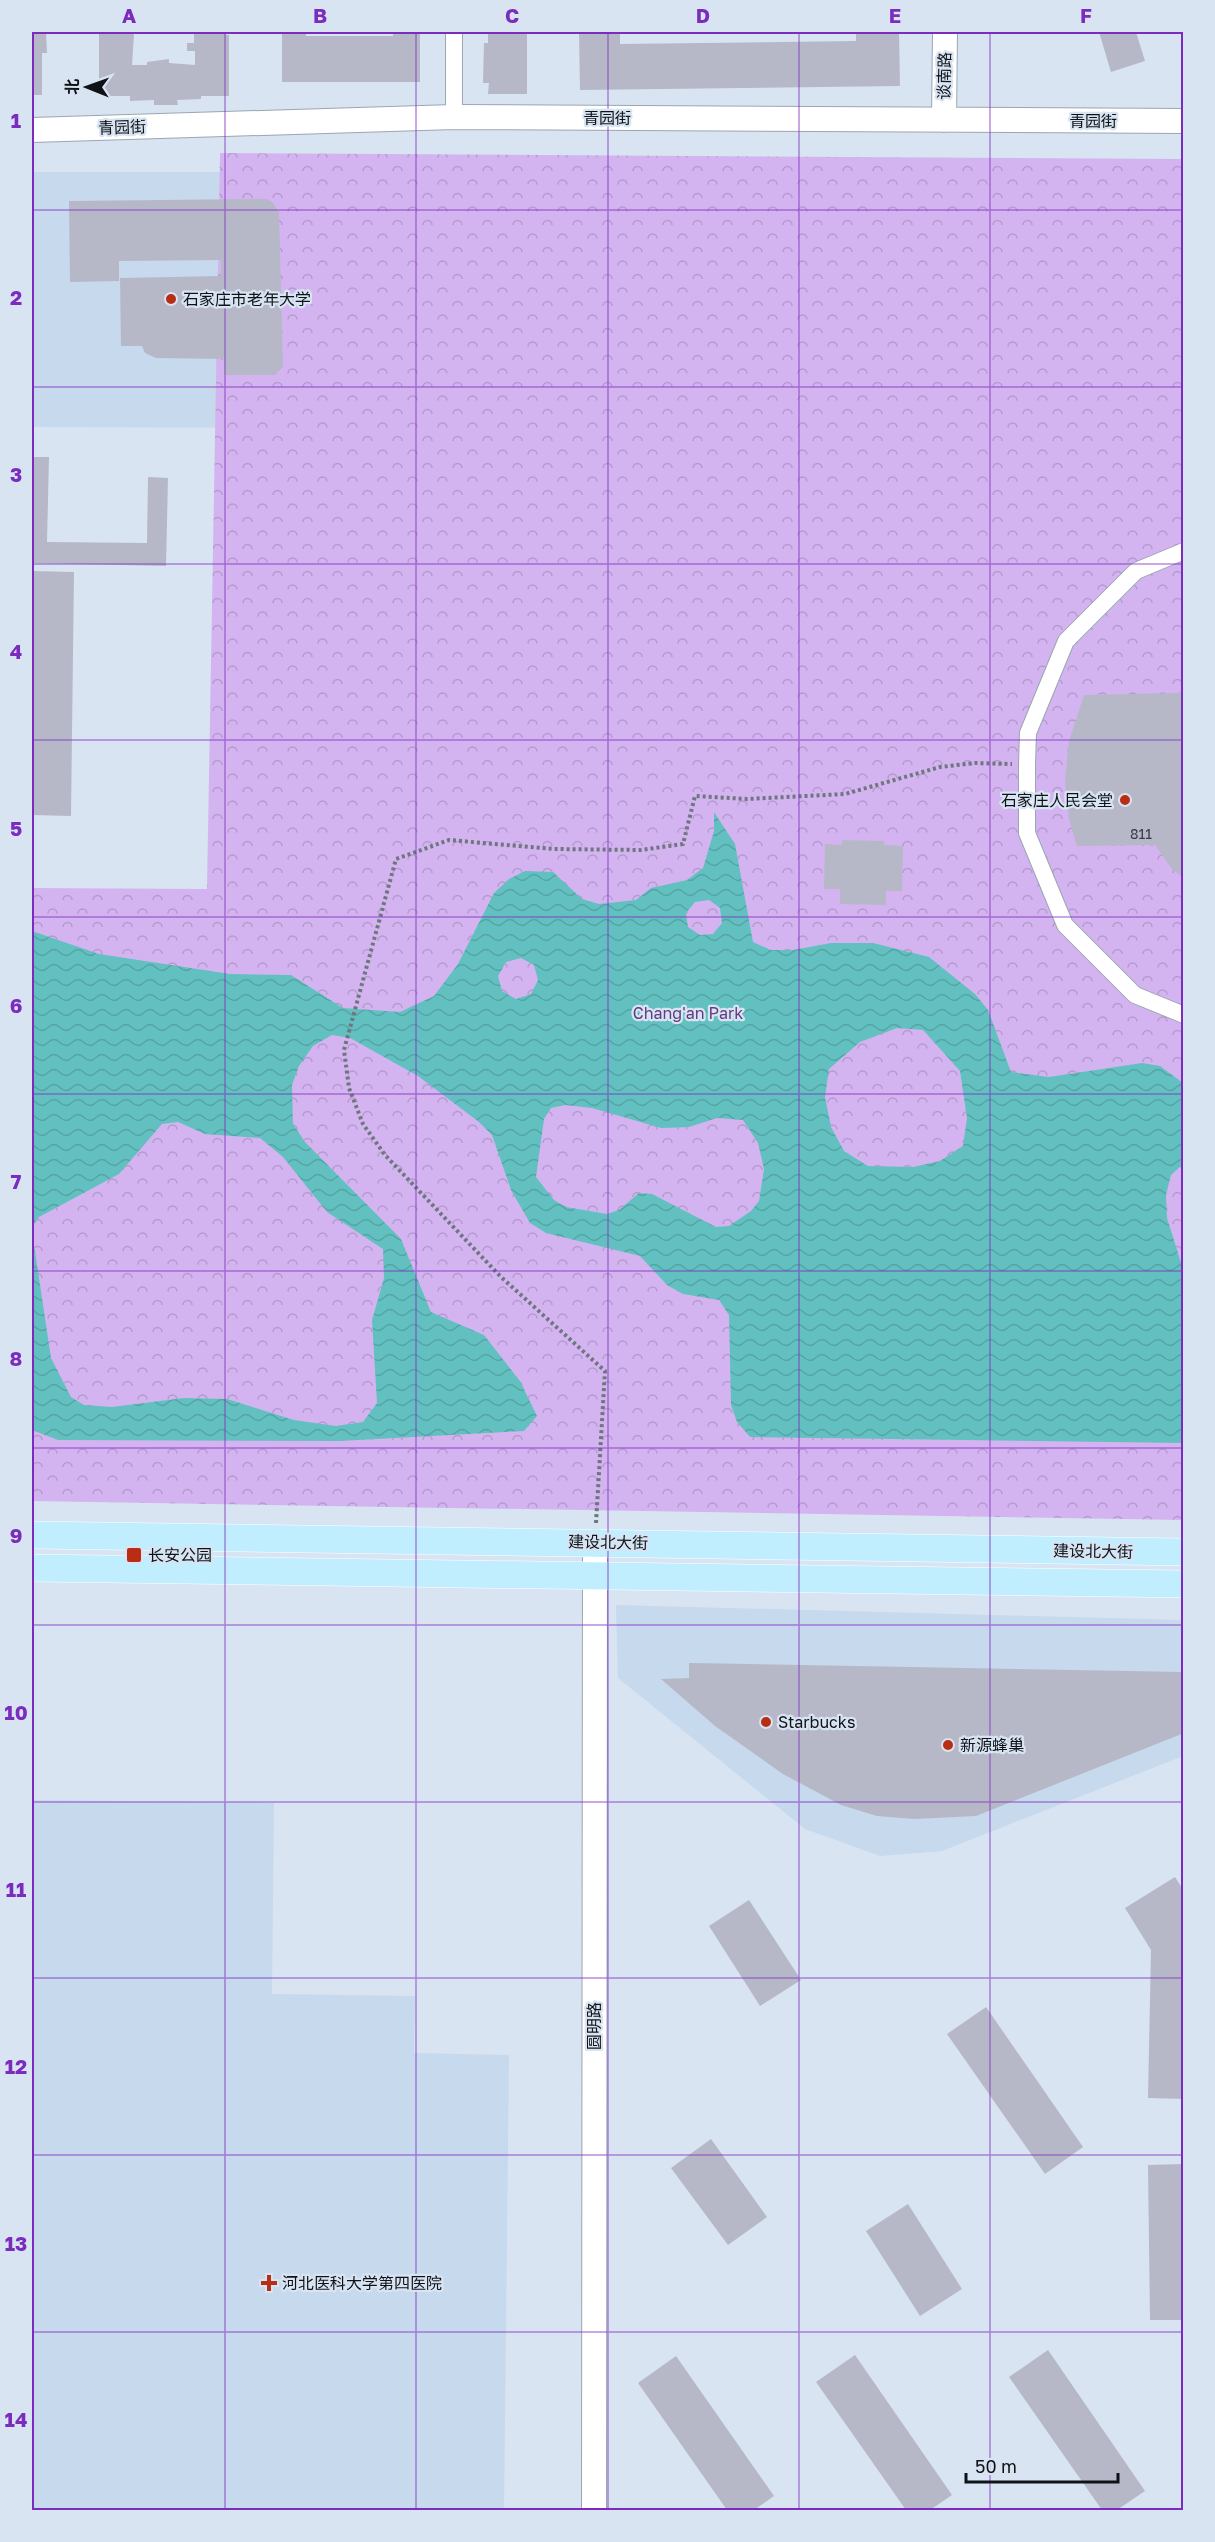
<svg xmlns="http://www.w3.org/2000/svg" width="1215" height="2542" viewBox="0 0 1215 2542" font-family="'Golos Text','Noto Sans SC',sans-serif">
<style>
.built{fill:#c7d9ec}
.park{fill:url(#park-crowns)}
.water{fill:url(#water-waves);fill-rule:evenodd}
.building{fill:#b6b8c8}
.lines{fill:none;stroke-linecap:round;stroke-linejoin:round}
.street-casing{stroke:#9ba6b3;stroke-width:18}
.secondary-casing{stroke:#9ba6b3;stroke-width:26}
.primary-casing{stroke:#fff;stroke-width:28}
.path{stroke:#6e767f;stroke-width:4;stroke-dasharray:3 3;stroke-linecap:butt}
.street{stroke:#fff;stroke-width:16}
.secondary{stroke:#fff;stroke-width:24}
.primary{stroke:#c1eeff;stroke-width:27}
.grid{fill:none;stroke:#7b2cbf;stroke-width:1.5;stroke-opacity:0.55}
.poi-dot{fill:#b92d14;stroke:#d8e4f2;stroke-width:2}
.labels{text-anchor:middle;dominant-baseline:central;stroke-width:4.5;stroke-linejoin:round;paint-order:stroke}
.number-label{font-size:14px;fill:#393c44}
.street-label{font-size:16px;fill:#0f1318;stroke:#d8e4f2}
.poi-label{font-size:16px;fill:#0f1318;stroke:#d8e4f2;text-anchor:start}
.park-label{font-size:16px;fill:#623a82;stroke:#d8e4f2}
.neatline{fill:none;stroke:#7b2cbf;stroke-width:2}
.grid-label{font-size:20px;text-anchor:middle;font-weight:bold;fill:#7b2cbf}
</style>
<defs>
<pattern id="park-crowns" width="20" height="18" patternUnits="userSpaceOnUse" patternTransform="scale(1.5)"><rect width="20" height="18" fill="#d3b4f0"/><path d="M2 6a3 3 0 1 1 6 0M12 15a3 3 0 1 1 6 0" fill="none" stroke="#b49acd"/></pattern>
<pattern id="water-waves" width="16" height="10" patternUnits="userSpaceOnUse" patternTransform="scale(1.5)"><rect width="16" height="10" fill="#62c1c0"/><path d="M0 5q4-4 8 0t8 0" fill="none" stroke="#54a5a4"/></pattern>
</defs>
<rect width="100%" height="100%" fill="#d8e4f2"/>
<path class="built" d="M32,172H311L310,428L32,427Z
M616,1605L1183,1620V1756L942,1851L880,1856L805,1829L618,1678Z
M32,1800L274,1803L272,1994L415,1996L414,2053L509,2055L504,2510H32Z"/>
<path class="park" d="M220,153L1183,159V1520L32,1501V888L207,889Z"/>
<path class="water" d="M714,812L735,844L753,942L771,950H793L831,943H873L929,957L975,994L988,1010L1011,1072L1049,1077L1142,1063L1160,1066L1183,1083V1164L1171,1175L1166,1195L1167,1218L1183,1269V1443L750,1437L737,1422L731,1405L729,1315L719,1300L683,1294L667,1285L640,1256L546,1233L530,1223L511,1190L492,1135L479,1122L418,1076L350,1038L332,1035L313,1046L299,1066L292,1085L293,1124L305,1142L401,1239L431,1312L484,1335L520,1381L537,1416L524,1431L340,1441L58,1440L32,1430V1231L51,1358L71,1397L84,1405L112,1407L184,1398L227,1399L294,1420L336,1426L363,1422L377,1403L372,1320L384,1278L383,1249L327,1212L283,1157L260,1138L205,1134L178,1122L162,1124L119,1174L39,1217L32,1227V931L99,954L230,974L291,975L343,1008L400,1012L434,996L458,964L494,893L509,879L525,871L553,872L582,899L599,904L636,900L651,888L687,880L703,868L714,831ZM709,900L720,908L722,923L713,934L700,935L688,927L686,913L695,902ZM521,958L534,965L538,980L531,994L516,999L502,991L498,976L506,962ZM897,1028L923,1030L960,1071L967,1118L963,1146L940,1161L913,1167L868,1166L844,1151L831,1127L825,1097L829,1069L860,1042ZM565,1105L592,1108L661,1128L689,1127L717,1118L743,1120L758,1143L764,1169L759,1201L751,1211L729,1226L716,1227L652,1194L639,1193L619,1210L607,1214L566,1207L554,1200L536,1177L544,1119L551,1108Z"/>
<path class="building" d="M32,32H46L47,53H42V95H32Z
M99,32H132L134,34L132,65H147V62L169,59V63L195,65V51H187V43H194V34H187V32H226V35H229V96H201V99L177,100L178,105H154V100L130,101V96H99Z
M282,32H306V36H393V32H420V82H282Z
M488,32H527V94H488L489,83H483L484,43H488Z
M579,32H620V44L856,41V32H899L900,86L580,90Z
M1099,32H1136L1145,61L1111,72Z
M266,199L272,202L279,212L283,367L275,375H224V359L156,358L145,353L142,346H121L120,278L221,276V260L119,261V281L70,282L69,201Z
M32,457H49L47,542L147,543L148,477L168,478L166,566L32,563Z
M32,571L74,572L71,816L32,815Z
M1184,689V878L1172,869L1155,845L1077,846L1069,819L1065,780L1069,741L1084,695L1178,693Z
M842,840L884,841V845L903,846L902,891H886V905L840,904V889H824L825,844L842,845Z
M689,1663L1183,1672L1184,1733L976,1816L914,1819L877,1816L841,1805L783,1774L715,1726L661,1679L689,1678Z
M1175,1877L1184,1891V2099L1148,2098L1151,1950L1125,1908Z
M749,1900L801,1980L760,2006L709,1926Z
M986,2007L1083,2147L1045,2174L947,2034Z
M711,2139L767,2217L728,2245L671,2168Z
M1184,2164V2320H1150L1148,2165Z
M908,2204L962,2289L920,2316L866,2231Z
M1048,2350L1145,2491L1117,2510H1102L1009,2377Z
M855,2355L952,2495L930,2510H906L816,2382Z
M676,2356L774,2496L754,2510H727L638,2383Z"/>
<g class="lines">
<defs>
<path id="street" d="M454,32V117
M1184,551L1136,571L1066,641L1028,733L1027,764V833L1065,925L1135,995L1184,1015"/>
<path id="secondary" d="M944,120L945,32
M32,130L454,117L1184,121
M594,2510L595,1542"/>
<path id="primary" d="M32,1535L1184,1552
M32,1568L1184,1584"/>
</defs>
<use href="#street" class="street-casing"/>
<use href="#secondary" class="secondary-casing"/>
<use href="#primary" class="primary-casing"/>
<path class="path" d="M596,1523L605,1371L500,1276L385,1155L363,1124L349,1088L344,1050L396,859L449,840L554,849L641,850L683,844L695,796L747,799L845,794L940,767L975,763L1012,764"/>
<use href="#street" class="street"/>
<use href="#secondary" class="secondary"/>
<use href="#primary" class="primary"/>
</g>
<path class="grid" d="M225,32V2510M416,32V2510M608,32V2510M799,32V2510M990,32V2510M32,210H1184M32,387H1184M32,564H1184M32,740H1184M32,917H1184M32,1094H1184M32,1271H1184M32,1448H1184M32,1625H1184M32,1802H1184M32,1978H1184M32,2155H1184M32,2332H1184"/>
<g class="poi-dot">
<circle cx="171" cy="299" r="6"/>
<circle cx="1125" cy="800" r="6"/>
<rect x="126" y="1547" width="16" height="16" rx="3"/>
<circle cx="766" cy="1722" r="6"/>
<circle cx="948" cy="1745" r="6"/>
<path d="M266 2274h6v6h6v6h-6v6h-6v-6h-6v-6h6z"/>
</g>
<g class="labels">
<g class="number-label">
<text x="1141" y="833">811</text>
</g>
<g class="street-label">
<text transform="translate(944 76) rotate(-89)">谈南路</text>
<text x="607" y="118">青园街</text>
<text x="1093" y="121">青园街</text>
<text transform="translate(122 127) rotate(-2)">青园街</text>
<text transform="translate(608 1542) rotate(1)">建设北大街</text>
<text transform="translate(1093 1551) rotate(1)">建设北大街</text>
<text transform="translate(594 2026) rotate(-90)">圆明路</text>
</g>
<g class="poi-label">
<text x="183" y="299">石家庄市老年大学</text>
<text x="1113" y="800" text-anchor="end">石家庄人民会堂</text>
<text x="148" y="1555">长安公园</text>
<text x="778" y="1722">Starbucks</text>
<text x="960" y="1745">新源蜂巢</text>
<text x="282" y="2283">河北医科大学第四医院</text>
</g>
<g class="park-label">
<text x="688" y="1013">Chang'an Park</text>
</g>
</g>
<rect width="1215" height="2542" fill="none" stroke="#d8e4f2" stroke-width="66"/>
<g transform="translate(87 87) rotate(271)" stroke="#d8e4f2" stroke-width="4.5" paint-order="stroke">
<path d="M0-4.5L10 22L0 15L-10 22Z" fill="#0f1318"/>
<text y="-9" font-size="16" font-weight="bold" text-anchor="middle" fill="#0f1318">北</text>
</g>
<path d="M966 2473v9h152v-9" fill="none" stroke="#0f1318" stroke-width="3"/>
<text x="975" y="2473" font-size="18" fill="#0f1318" stroke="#d8e4f2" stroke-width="4.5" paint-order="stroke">50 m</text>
<rect x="33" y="33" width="1149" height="2476" class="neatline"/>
<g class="grid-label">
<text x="129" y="23">A</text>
<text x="320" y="23">B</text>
<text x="512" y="23">C</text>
<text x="703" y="23">D</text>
<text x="895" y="23">E</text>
<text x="1086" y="23">F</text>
<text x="16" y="128">1</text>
<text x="16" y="305">2</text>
<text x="16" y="482">3</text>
<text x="16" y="659">4</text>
<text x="16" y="836">5</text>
<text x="16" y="1013">6</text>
<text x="16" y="1189">7</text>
<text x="16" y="1366">8</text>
<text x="16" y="1543">9</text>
<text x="16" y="1720">10</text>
<text x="16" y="1897">11</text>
<text x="16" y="2074">12</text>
<text x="16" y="2251">13</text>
<text x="16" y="2427">14</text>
</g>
</svg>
